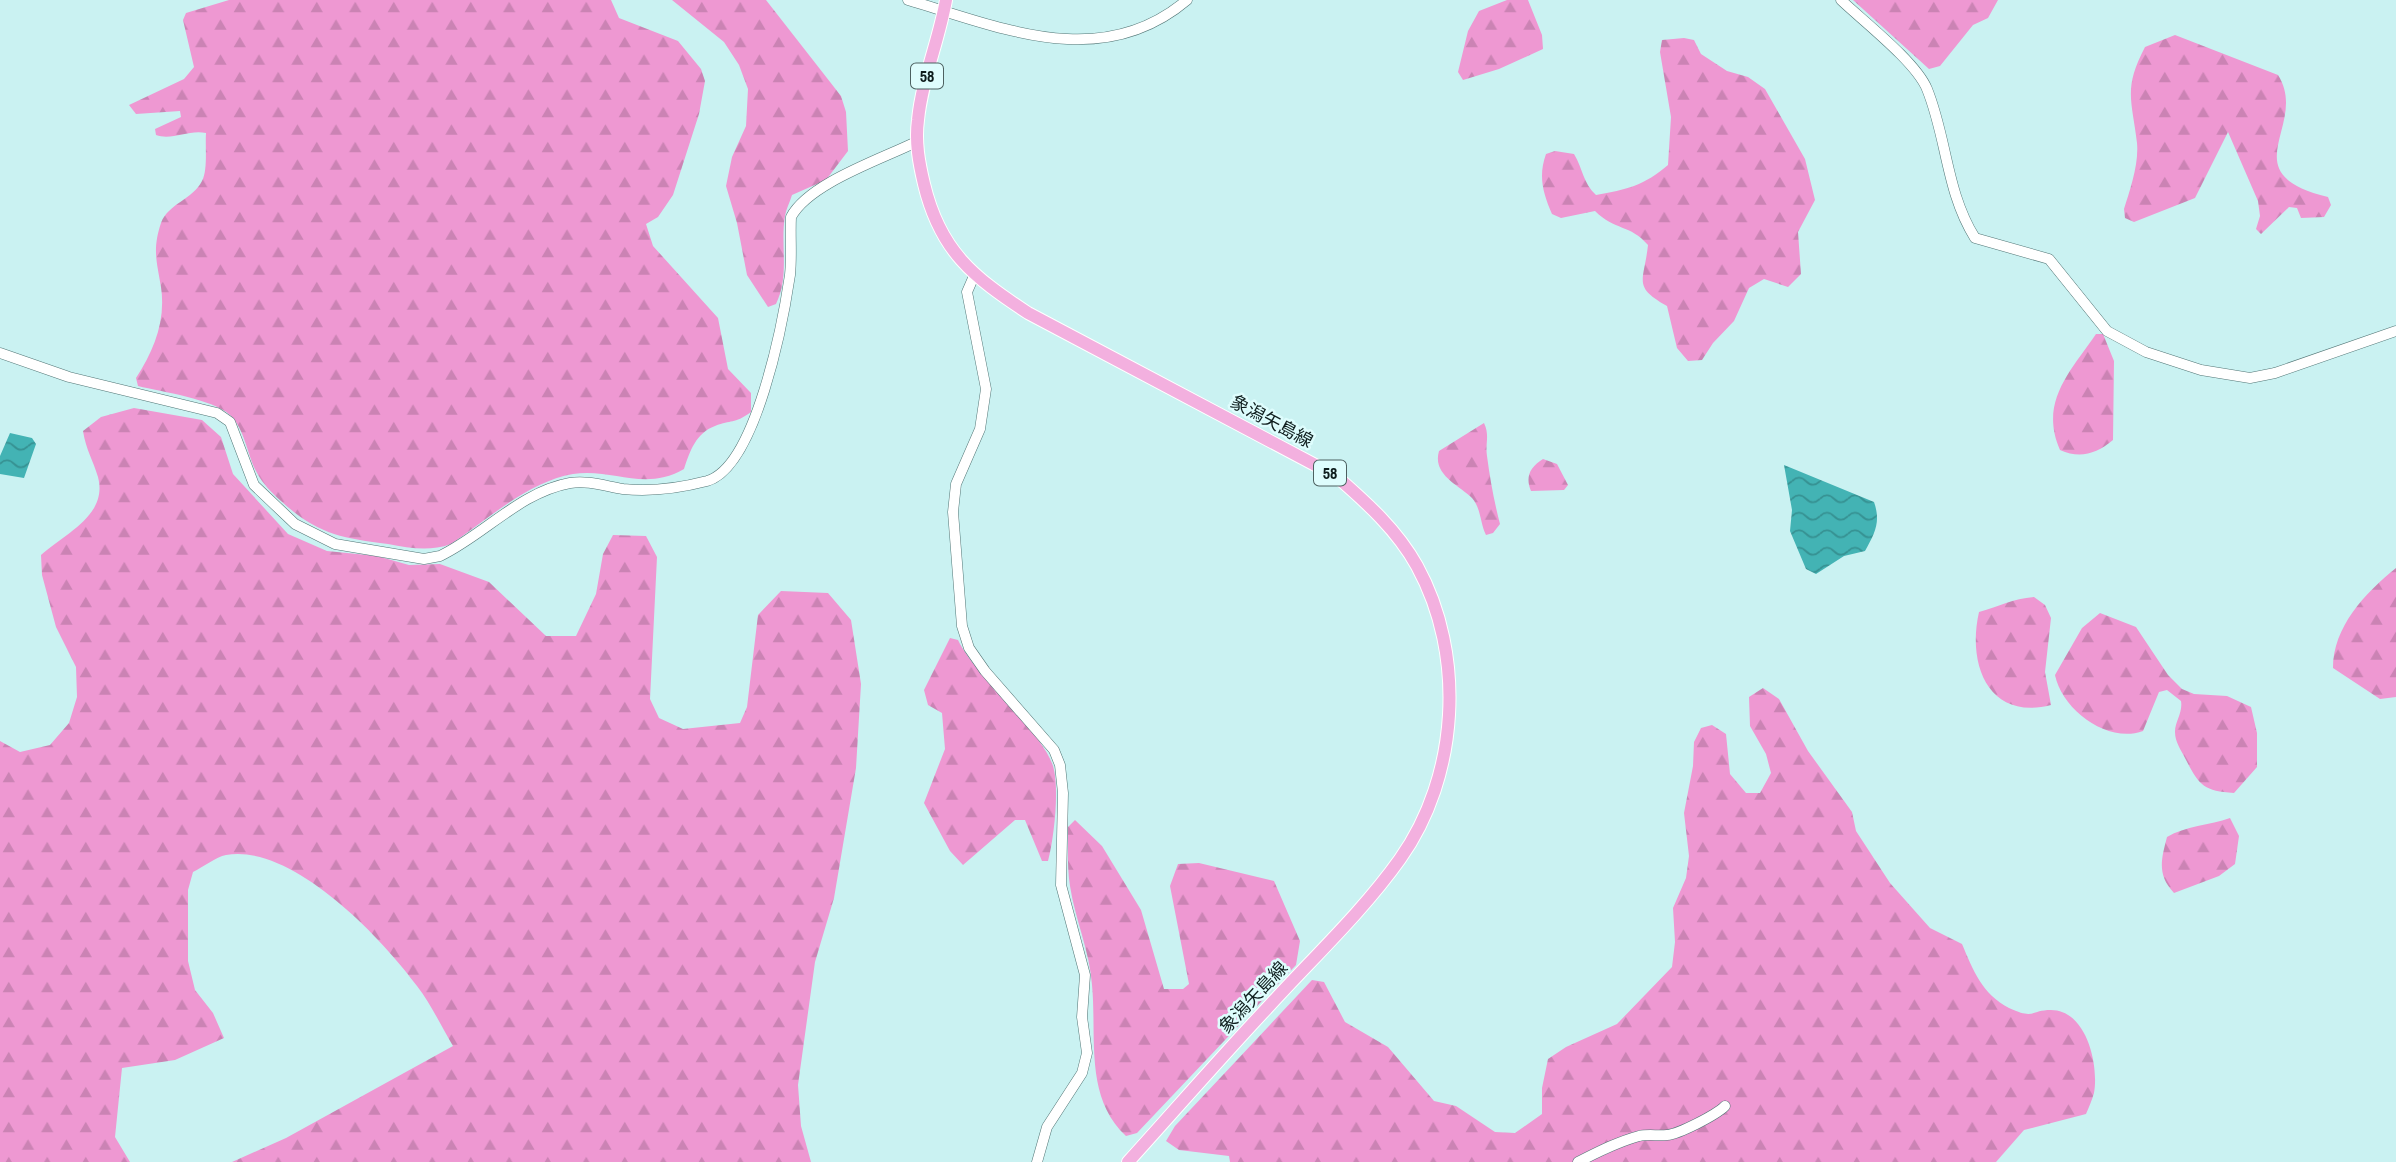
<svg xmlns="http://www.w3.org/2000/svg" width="2396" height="1162" viewBox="0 0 2396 1162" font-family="'Archivo Narrow','Noto Sans JP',sans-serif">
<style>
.forest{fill:url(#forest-firs)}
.water{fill:url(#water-waves)}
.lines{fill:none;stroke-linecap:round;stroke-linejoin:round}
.minor-casing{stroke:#527676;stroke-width:11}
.major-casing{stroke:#fff;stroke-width:14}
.minor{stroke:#fff;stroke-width:10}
.major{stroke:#f3b0df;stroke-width:12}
.labels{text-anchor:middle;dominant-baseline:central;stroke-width:5;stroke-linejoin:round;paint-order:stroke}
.shield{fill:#defdfd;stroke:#4d6161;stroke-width:2}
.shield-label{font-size:16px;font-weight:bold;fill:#0f1e1e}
.street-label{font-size:18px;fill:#0f1e1e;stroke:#defdfd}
</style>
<defs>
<pattern id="forest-firs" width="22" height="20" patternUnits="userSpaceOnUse" patternTransform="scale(1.75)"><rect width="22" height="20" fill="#ee98d2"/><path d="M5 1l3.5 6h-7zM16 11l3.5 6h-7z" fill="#cb83b4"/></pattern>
<pattern id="water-waves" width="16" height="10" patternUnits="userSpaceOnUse" patternTransform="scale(1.75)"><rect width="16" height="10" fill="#43b3b4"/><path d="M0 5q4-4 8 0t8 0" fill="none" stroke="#369192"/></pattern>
</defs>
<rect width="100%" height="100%" fill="#caf2f2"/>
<path class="forest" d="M229,0H611L619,18L678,41L701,69L705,81L699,114L673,195L658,217L646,224L653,246L718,318L728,369L751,393V412C733,425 732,419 715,426C696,433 690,451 684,469C644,492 613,468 573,474C528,482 488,519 451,544C429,552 410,548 388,544C341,538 317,534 281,501C272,493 263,484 257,473C247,455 245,429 230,415C213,399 162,392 138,386L136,378C154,350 166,321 161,287C157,262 152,250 161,223C168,204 193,199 202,181C208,169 205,147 206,133C189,129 172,141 156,135L155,129L181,117L180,111L136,114L129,105L184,79L194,67L183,20L186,13Z
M672,0H766L841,96L846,112L848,151L826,180L792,195C790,202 786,209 785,216C780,245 790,276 776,304L768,307L747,275L737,223L726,186L732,157L746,126L748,89L739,65L724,42Z
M1507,0H1528L1542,35L1543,49L1499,69L1463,80L1458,72L1468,31L1479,11Z
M1853,0H1998L1988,18L1973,25L1940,66L1929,69Z
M2175,35L2278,75C2310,125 2229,173 2328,197L2331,205L2324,217L2301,218L2297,208L2289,207L2261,234L2256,229L2260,216L2258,201L2228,132L2195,198L2134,222L2125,218L2124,209C2130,190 2139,164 2137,143C2132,100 2123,89 2145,47Z
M1684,38L1694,40L1701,54L1727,71L1748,77L1765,89L1805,159L1815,200L1798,232L1801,274L1788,287L1764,279L1749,288L1734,321L1713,343L1702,360L1688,361L1677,348L1667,306C1632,286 1644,282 1648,245C1630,224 1615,231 1595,211L1561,218L1552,214C1543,193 1538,176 1546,154L1555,151L1574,154C1583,169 1583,183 1596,195C1626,190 1645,185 1668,165L1671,117L1660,52L1662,40Z
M2096,334H2103L2114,361L2113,440C2096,454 2080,459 2060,450C2039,402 2070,372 2096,334Z
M134,408L202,420L221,437L233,474L288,534L327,551L377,556L409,565L440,564L489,582L546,636H576L596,594L603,554L613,535L646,536L657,557L650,699L659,718L683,729L740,723L747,707L758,615L781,591L828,593L851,620L861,684L856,768L834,898L815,962L798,1085L801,1126L811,1162H232L286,1138L453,1046C441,1026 431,1004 417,986C382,938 292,843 226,855C216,857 203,867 193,872L188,890V961L195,990L213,1013L224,1038L175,1060L122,1068L115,1137L130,1162H0V741L20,752L50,745L69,723L77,697L76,667L56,627L42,575L41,555C66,533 108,515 98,477C93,460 86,450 83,431L101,417Z
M1484,423C1490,436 1485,443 1487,456C1490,479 1494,501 1500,524L1493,533L1486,535C1480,523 1481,508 1472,498C1459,485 1432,475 1439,451Z
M1543,459L1557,464L1568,485L1564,490L1531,491C1525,477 1530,467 1543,459Z
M2396,568V697L2380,699L2333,668C2333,627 2365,593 2396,568Z
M2034,597L2045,605L2051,618L2045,672L2051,705C1988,721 1967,664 1979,612C2000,606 2012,599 2034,597Z
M2100,613L2136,627L2168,675L2182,689L2194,694L2227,696L2251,707L2257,733V767L2234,793C2203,791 2199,785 2185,758C2181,750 2175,742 2175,732C2175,721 2183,713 2181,701L2167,690L2159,692L2143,731C2108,744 2062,710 2055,675L2082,628Z
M950,638L958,640C977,679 1048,737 1054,770C1059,793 1054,838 1048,861H1042L1025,820H1015L963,865L950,851L924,803L945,749L942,713L928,705L924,690Z
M1763,688L1779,699L1808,751L1852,812L1856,831L1890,883L1930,928L1962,944C1973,970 1982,994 2009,1008C2035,1020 2030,1010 2051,1010C2087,1010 2099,1066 2094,1093C2092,1100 2089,1107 2086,1114L2024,1130L1996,1162H1230L1229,1156L1179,1150L1166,1141L1175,1126L1312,980L1324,982L1345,1022L1388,1047L1434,1101L1456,1106L1495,1132L1515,1133L1542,1114V1088L1548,1059L1566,1047L1617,1024L1672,967L1675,942L1673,908L1686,878L1689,856L1684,813L1693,766L1694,742L1701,728L1712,725L1726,734L1730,774L1746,793H1760L1771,773L1766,754L1750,726L1749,697Z
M2230,818L2239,836L2235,864L2219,876L2174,893C2157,875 2161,860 2167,837C2185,826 2210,825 2230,818Z
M1075,820L1102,846L1141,910L1164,989H1183L1189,984L1170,886L1178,864L1199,863L1274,881L1300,941L1296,965L1137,1133L1126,1136C1084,1097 1097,1037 1092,985C1090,952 1075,919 1070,886C1067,867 1068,847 1068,827Z"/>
<path class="water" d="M10,433L32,438L36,444L24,478L0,474V456Z
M1784,465L1874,502C1881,522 1875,533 1865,551L1844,556L1816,574L1806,569L1790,531L1792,510Z"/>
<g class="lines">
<defs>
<path id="minor" d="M908,0C1000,27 1101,73 1187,0
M1841,0C1863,21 1916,62 1927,89C1947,138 1946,192 1975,238L2049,259L2107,331L2146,352L2201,370L2250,378L2275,373L2396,331
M974,276L967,292L986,389L980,429L956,484L953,512L962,626L969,648L985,671L1054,750L1060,765L1063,793L1061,885L1085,975L1082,1017L1087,1053L1082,1073L1047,1127L1037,1162
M0,353L69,377L217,413L230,422L254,485L295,524L335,544L424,559L440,556C484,535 520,492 570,483C587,480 605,486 623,489C651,492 680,488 707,481C756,467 783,322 790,275C792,256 790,236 791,217C809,183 882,159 916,142
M1578,1162C1598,1152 1617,1142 1639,1136C1648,1134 1658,1136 1667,1135C1679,1134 1716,1115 1725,1106"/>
<path id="major" d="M946,0C939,40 922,79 918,120C915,142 919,163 924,184C940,251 973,277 1028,313L1336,476C1367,503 1397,530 1417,566C1466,655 1459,776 1400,859C1363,911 1314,957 1270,1005C1222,1056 1175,1110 1128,1162"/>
</defs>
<use href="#minor" class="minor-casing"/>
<use href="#major" class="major-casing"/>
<use href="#minor" class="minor"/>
<use href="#major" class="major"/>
</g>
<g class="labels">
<g class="shield">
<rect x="911" y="63.5" width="32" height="25" rx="5"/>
<rect x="1314" y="460.5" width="32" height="25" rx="5"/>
</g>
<g class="shield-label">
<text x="927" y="76">58</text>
<text x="1330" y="473">58</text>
</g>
<g class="street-label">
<text transform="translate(1272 421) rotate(28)">象潟矢島線</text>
<text transform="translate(1253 997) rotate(-47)">象潟矢島線</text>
</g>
</g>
</svg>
